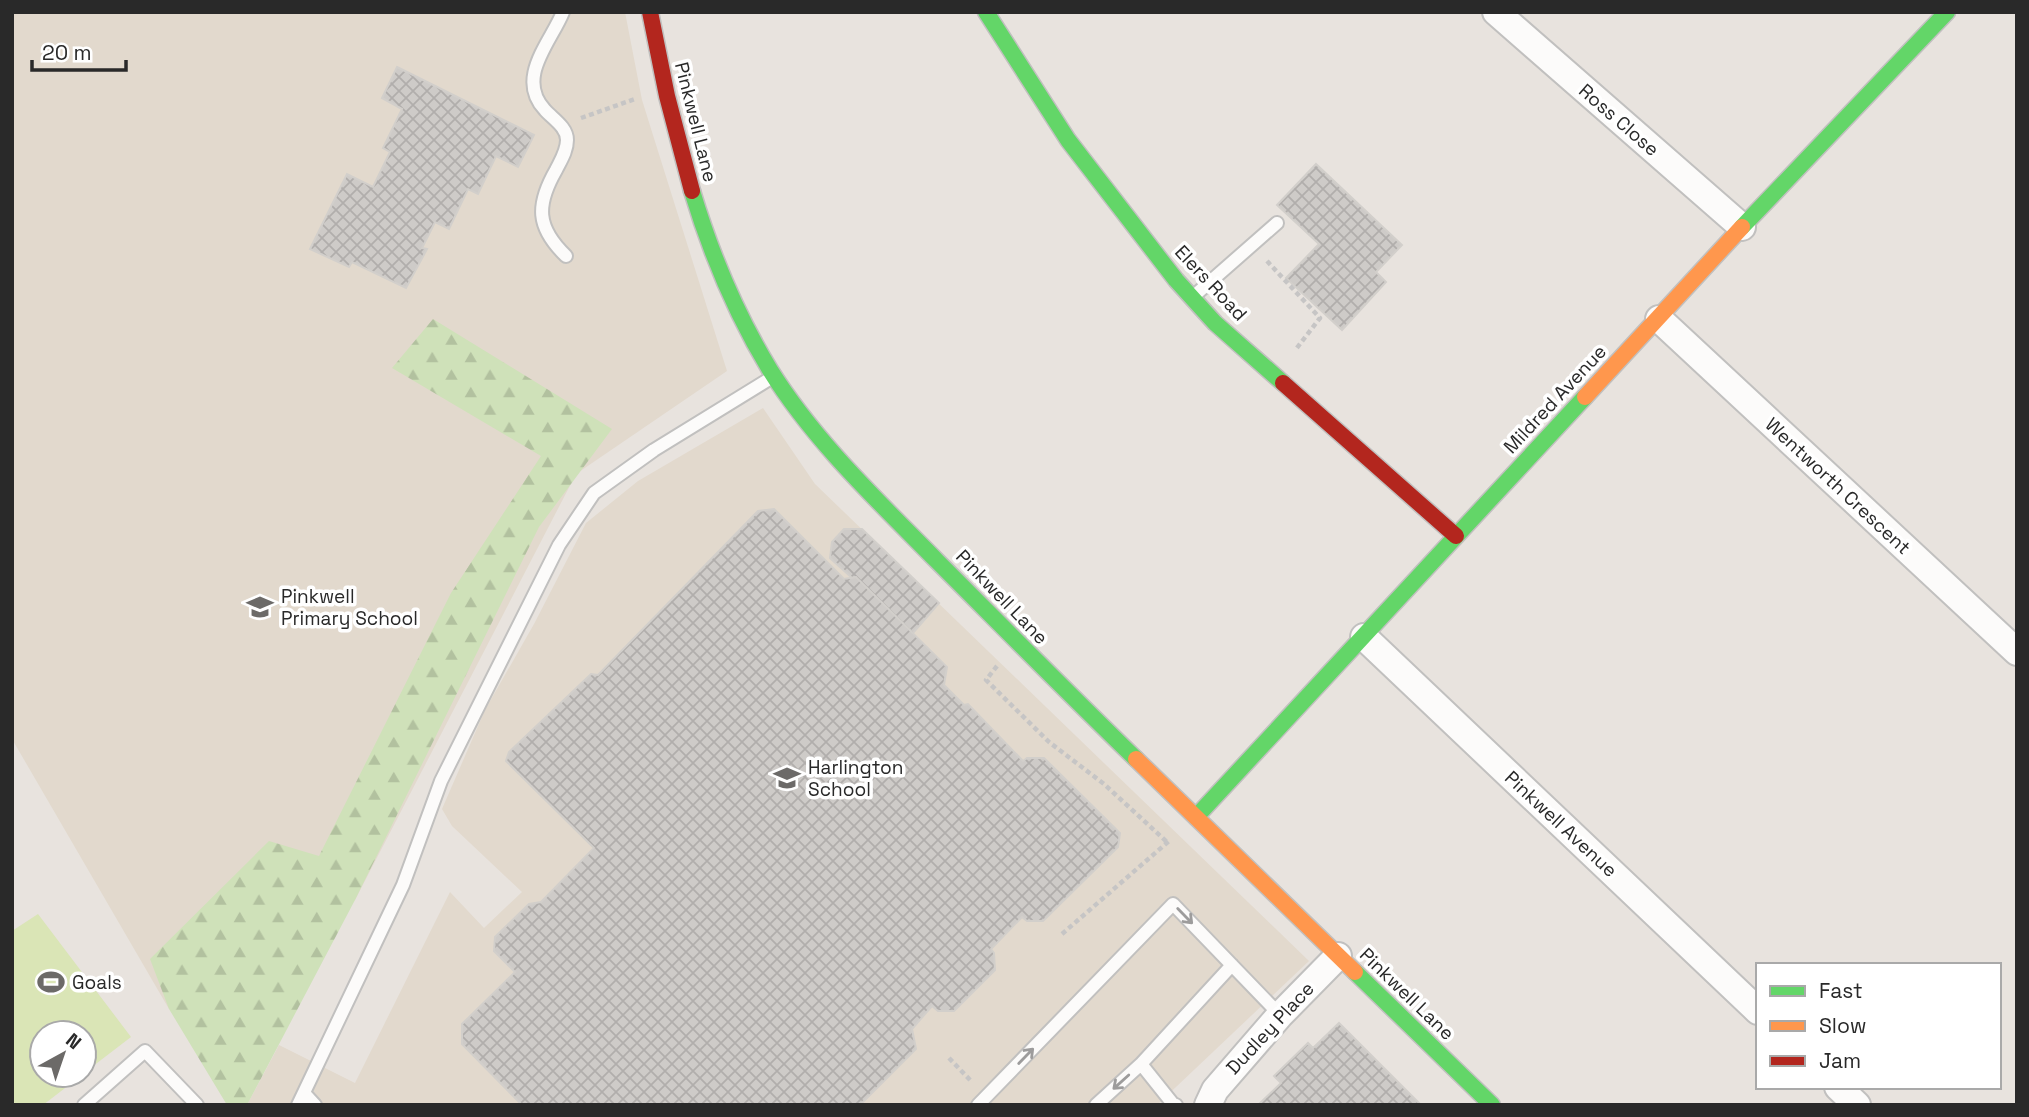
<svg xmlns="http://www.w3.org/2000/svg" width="2029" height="1117" viewBox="0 0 2029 1117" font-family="'Space Grotesk',sans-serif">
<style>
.education{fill:#e2d9cd}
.forest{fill:url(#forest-firs)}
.pitch{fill:#dae5b6}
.building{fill:url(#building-cross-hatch);stroke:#d2cfcb;stroke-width:2}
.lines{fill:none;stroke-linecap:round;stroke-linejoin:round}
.lane-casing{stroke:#c1c0bf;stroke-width:16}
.street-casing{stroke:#c1c0bf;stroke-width:30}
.fast-casing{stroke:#c1c0bf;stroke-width:19}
.slow-casing{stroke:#c1c0bf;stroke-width:19}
.jam-casing{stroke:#c1c0bf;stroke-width:19}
.path{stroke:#c6c5c5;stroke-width:4.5;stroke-dasharray:5 3.5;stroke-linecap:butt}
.lane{stroke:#fcfbfa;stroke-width:12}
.street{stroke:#fcfbfa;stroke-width:26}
.fast{stroke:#63d668;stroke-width:16}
.slow{stroke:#ff974d;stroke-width:16}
.jam{stroke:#b3261e;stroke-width:16}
.oneway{stroke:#9d9c9c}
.labels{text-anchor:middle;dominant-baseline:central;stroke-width:7;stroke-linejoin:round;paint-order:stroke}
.street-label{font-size:19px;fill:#292929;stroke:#fff}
.poi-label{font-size:19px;fill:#292929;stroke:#fff;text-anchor:start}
</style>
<defs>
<pattern id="forest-firs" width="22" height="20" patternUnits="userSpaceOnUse" patternTransform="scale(1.75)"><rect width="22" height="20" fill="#cfe1b9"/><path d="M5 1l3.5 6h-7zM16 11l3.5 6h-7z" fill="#b2c19f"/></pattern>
<pattern id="building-cross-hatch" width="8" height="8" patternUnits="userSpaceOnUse" patternTransform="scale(1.75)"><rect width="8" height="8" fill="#cecbc8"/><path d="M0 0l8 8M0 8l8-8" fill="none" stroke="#b1aeac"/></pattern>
</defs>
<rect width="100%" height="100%" fill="#e8e3de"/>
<path class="education" d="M12,12H625L642,100L727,371L576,474L355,900L169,1009L12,739Z
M763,408L815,484L1309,961L1157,1105H247L279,1045L355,1083L450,892L484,928L522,892L452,826L442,809L485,710L534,624L586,523L638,481Z"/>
<path class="forest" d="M433,319L612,429L539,527L355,900L247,1105H227L169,1009L150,959L269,841L319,856L451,593L541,456L392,368Z"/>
<path class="pitch" d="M38,914L131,1037L84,1073V1033H42V1075H82L43,1105H12V931Z"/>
<path class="building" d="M397,67L534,135L518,167L496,156L478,194L468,189L449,229L435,222L422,248L427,249L406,288L352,262L349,267L310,249L347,174L373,187L390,152L383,148L402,109L382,98Z
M1316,164L1402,245L1376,272L1386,282L1342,330L1286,278L1319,244L1277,205Z
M774,509L844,579L856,577L947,667L944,685L964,705L968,704L1023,761L1027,758H1044L1120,833L1118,847L1043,921H1027L1022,917L991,949L994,953L995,970L954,1011H938L932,1006L912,1029L916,1049L860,1105H522L462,1044V1024L515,972L494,951L495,937L529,904L541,902L594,848L506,761L509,752L591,674L598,675L758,511Z
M844,529H862L939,603L913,633L856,577L852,578L830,558L832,542Z
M1339,1023L1421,1105H1258L1281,1083L1274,1076L1308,1043L1313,1048Z"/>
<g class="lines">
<defs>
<path id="lane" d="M563,12C551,42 515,78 545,110C553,119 567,127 567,140C567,151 561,160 556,170C536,205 536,227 566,256
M1195,295L1277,223
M1141,1064L1232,965
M304,1093L315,1105
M84,1105L145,1051L197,1105
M298,1105L403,885L441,781L559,545L594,493L654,450L771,378
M978,1105L1173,904L1280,1015
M1096,1105L1141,1064L1173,1104L1176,1105"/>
<path id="street" d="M1496,12L1742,227
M1659,319L2017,652
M1364,637L1758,1011
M1838,1087L1857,1105
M1208,1105L1215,1090L1280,1015L1338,956"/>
<path id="fast" d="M986,12L1068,140L1176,280L1215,323L1283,383
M692,191C711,254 736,314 770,370C815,442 878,501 937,561C1003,627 1069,694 1136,759
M1742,227L1947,12
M1196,817L1585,397
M1355,972L1492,1105"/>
<path id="slow" d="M1585,397L1742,227
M1136,759L1355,972"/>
<path id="jam" d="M650,12L667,96L692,191
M1283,383L1456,536"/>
</defs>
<use href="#lane" class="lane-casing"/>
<use href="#street" class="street-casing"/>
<use href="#fast" class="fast-casing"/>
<use href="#slow" class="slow-casing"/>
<use href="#jam" class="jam-casing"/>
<path class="path" d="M581,118L635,99
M1267,261L1320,318L1296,349
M997,666L986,680L1049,742L1104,784L1167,842
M1062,934L1169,841
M949,1058L971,1081"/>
<use href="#lane" class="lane"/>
<use href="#street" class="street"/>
<use href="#fast" class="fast"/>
<use href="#slow" class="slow"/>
<use href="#jam" class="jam"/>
</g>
<defs><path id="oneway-shaft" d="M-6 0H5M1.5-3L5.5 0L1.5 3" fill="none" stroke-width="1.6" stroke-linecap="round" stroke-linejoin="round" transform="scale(1.75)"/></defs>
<g class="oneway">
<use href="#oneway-shaft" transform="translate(1185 916) rotate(46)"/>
<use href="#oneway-shaft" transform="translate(1026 1056) rotate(-46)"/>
<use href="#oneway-shaft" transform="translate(1121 1082) rotate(138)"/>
</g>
<defs>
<symbol id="school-bare" viewBox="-9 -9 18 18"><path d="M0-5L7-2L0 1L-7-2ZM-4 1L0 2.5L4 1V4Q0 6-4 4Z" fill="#6c6a68" stroke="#fff" stroke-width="2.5" paint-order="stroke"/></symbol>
<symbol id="stadium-bare" viewBox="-9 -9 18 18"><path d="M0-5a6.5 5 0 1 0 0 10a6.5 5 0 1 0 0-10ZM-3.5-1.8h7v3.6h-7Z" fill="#6c6a68" stroke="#fff" stroke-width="2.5" paint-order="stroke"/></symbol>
</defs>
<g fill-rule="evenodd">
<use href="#school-bare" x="241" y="588" width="38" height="38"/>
<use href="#school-bare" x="768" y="759" width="38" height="38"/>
<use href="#stadium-bare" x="32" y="963" width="38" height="38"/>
</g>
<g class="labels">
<g class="street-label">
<text transform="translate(1619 120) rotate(41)">Ross Close</text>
<text transform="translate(696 122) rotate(76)">Pinkwell Lane</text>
<text transform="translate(1211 283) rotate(47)">Elers Road</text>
<text transform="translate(1555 399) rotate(-47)">Mildred Avenue</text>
<text transform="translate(1838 486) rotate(43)">Wentworth Crescent</text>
<text transform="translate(1002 597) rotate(46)">Pinkwell Lane</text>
<text transform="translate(1561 824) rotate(43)">Pinkwell Avenue</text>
<text transform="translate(1407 994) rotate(44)">Pinkwell Lane</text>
<text transform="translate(1270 1028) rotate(-47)">Dudley Place</text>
</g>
<g class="poi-label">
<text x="281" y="596">Pinkwell<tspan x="281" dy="22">Primary School</tspan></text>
<text x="808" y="767">Harlington<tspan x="808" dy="22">School</tspan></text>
<text x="72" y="982">Goals</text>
</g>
</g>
<rect width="2029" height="1117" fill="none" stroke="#292929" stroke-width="28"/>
<rect x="1756" y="963" width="245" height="126" fill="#ffffff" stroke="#a9a9a9" stroke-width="2"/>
<rect x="1770" y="986" width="35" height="10" fill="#63d668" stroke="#a9a9a9" stroke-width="2"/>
<text x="1819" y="998" font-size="21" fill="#292929">Fast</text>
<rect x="1770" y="1021" width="35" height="10" fill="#ff974d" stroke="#a9a9a9" stroke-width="2"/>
<text x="1819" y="1033" font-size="21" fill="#292929">Slow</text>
<rect x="1770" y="1056" width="35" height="10" fill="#b3261e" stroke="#a9a9a9" stroke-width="2"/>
<text x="1819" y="1068" font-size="21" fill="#292929">Jam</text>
<g transform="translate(63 1054) rotate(40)"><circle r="33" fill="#ffffff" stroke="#a9a9a9" stroke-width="2"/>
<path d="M0-5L12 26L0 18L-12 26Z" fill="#6c6a68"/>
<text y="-10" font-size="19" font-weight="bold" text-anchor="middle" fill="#292929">N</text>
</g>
<path d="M32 60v10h94v-10" fill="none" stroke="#292929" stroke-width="3.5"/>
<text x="42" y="60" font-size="21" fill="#292929" stroke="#ffffff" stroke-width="5" paint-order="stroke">20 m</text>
</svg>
